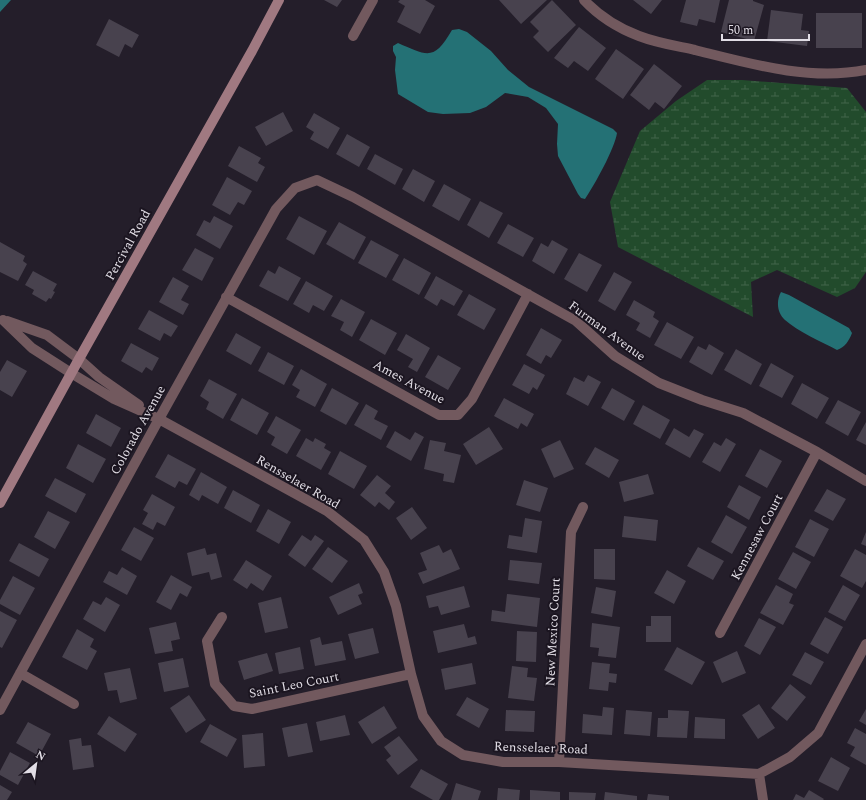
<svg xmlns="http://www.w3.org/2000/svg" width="866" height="800" viewBox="0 0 866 800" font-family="Spectral,serif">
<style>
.wetland{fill:url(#wetland-marsh)}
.water{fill:#247175}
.building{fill:#48424e}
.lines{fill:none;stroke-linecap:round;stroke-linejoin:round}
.street{stroke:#72595e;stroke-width:10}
.secondary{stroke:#a07981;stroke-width:10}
.labels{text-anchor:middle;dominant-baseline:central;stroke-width:4;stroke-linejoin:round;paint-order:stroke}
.street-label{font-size:13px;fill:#e1dde5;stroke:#1b1520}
</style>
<defs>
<pattern id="wetland-marsh" width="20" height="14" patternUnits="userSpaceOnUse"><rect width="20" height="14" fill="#224b2c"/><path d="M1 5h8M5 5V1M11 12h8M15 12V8" fill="none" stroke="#42644a"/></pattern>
</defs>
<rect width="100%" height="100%" fill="#241e2a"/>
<path class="wetland" d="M707,80H742L847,88L866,112V272L855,288L837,297L777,270L751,282L753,317L618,247L610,202L640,131L676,101Z"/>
<path class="water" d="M0,0H11L0,12Z
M459,29L467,32L491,51L508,70L529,87L613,129L617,133C615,148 594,186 585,199L581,198L578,194L558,156L557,144L558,124L546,108L528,97L505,93L486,107L470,113L443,114L428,112L398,94L395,70L396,57L393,51V46L398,43C428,56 434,61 452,30Z
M781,292L789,295L849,328L852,333C849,341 845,347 837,350C822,342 797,331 785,320C777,313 776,301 781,292Z"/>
<path class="building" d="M324,0H342L337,7Z
M400,0H425L435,6L420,34L397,22L405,6L398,2Z
M499,0H547L521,24Z
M552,0L576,25L548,52L533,37L539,31L530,22Z
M633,0H662L651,14Z
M686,0H720L715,23L699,19L697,26L680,22Z
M729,0H753V1L764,5L754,41L721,32Z
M771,10L803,14L801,30L809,31L807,46L767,41Z
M816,13H862V48H816Z
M109,19L139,35L132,48L125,44L119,57L96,45Z
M579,27L606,48L588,71L574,61L568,68L554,58Z
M616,49L644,69L623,99L595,79Z
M654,64L682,86L664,109L655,102L649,110L630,95Z
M283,112L293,131L266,146L255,127Z
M314,113L340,128L328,149L310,139L314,132L306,127Z
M347,134L370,147L359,167L336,154Z
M239,146L261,158L258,163L265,167L257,182L228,166Z
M375,154L403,169L395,185L367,169Z
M413,169L435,181L424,202L402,189Z
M227,177L252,191L244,205L238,202L230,215L212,205Z
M444,184L471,199L459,221L432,206Z
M480,201L503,213L489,238L467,225Z
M214,216L233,226L220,249L196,235L204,220L210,223Z
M299,216L327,231L314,255L286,239Z
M339,222L366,237L354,260L326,244Z
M508,224L534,238L523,257L497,243Z
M371,240L399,255L386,278L358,263Z
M552,240L568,249L554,274L532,261L541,243L548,247Z
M0,242L25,256L23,261L27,264L18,281L0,272Z
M195,248L214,258L202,281L182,270Z
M579,253L602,265L587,292L564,279Z
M404,258L431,273L419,295L392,280Z
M279,266L301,278L288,301L259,286L268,270L275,274Z
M33,271L57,284L53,291L55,292L51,299L49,298L46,302L32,294L34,290L25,285Z
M614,272L632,282L615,311L598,301Z
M436,276L463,291L454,306L441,299L437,306L424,298Z
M173,277L189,286L181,300L189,304L183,315L159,302Z
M306,281L333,296L324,311L313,305L309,313L293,304Z
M469,294L496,309L484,330L457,315Z
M341,299L365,312L352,337L340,330L344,322L331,316Z
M634,300L655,312L653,317L659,321L650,338L636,330L640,323L626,315Z
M149,310L178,326L171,337L164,333L160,341L138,329Z
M371,319L397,333L385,355L359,340Z
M667,322L694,337L681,359L654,345Z
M541,328L562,340L551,358L546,355L541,364L526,355Z
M236,333L261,347L251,365L226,351Z
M406,334L430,348L417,372L408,367L413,359L397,350Z
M131,343L159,358L152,371L146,367L142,373L121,361Z
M709,344L724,353L712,375L689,362L698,346L706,350Z
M736,349L762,364L751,385L724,370Z
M268,352L294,366L284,385L258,371Z
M438,355L461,368L448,390L425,377Z
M7,360L27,371L12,397L0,390V372Z
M771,363L794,376L782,398L759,386Z
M524,364L545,375L537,390L533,387L529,394L512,385Z
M301,369L327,384L315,407L296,397L300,390L292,385Z
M588,375L601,382L588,406L566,394L574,377L584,382Z
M209,379L237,394L223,419L206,409L209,402L200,396Z
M802,383L829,398L817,419L791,404Z
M332,388L359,403L346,425L320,411Z
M612,388L635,401L624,421L601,408Z
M242,398L269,413L257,435L230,420Z
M504,398L534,414L527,427L521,423L518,429L494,416Z
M838,400L861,412L848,436L825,423Z
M366,404L378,411L374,419L388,426L381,440L354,425Z
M643,405L670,420L660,439L633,424Z
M96,414L121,428L111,447L86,433Z
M276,416L301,430L287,454L271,445L275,437L267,432Z
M866,422V445L856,440Z
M489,427L503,449L476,465L463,444Z
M674,428L689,437L694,429L704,434L690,458L665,444Z
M395,431L410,440L415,432L424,437L411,461L386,447Z
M306,438L313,442L315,438L326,444L324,448L331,452L321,470L296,456Z
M726,438L736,444L720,472L702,462L714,442L721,446Z
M430,440L446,443L444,451L461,455L454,483L443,481L444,474L424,469Z
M560,440L574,469L554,478L541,449Z
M78,444L106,459L93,483L66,468Z
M595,447L619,460L609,478L585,464Z
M760,449L782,461L767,488L745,476Z
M340,451L367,466L354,489L328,474Z
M168,454L196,469L187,485L179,481L175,488L155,477Z
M201,472L227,487L218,504L202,495L199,501L189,495Z
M648,474L654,494L624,502L619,482Z
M377,475L391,486L385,493L395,502L389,510L379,502L375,507L360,495Z
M55,478L86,494L76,513L45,496Z
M524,480L548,488L540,512L516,505Z
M739,485L761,497L749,520L727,507Z
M827,489L846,499L833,521L814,511Z
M233,490L260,505L251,523L224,508Z
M152,494L175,507L165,526L157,522L153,530L142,524L148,513L143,510Z
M412,507L427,528L411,540L396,518Z
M268,509L291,522L279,544L256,531Z
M48,511L70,522L55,549L34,537Z
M726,515L747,527L732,554L711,542Z
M624,516L658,520L656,541L622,537Z
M525,518L542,521L537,553L507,548L509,535L522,537Z
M810,519L829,529L814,557L795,547Z
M134,527L154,538L141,561L121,550Z
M866,532V546L861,544Z
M302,535L311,541L315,535L324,541L305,567L288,555Z
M19,543L49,559L39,577L9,561Z
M439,545L443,553L451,549L460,569L423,584L418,573L427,570L420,553Z
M328,547L348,561L332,583L312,569Z
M698,547L724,561L713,580L687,566Z
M205,548L207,555L216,553L222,577L211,580L209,572L192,576L187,553Z
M594,549H615V580L594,579Z
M855,549L866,555V581L862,588L840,576Z
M793,552L811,562L796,589L778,579Z
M246,560L272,576L263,591L251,583L247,589L233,580Z
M510,560L542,563L539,584L508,580Z
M122,567L137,576L127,595L103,582L109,571L117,575Z
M667,570L686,581L674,604L654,593Z
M171,575L192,587L187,597L180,593L171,610L156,602Z
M13,576L35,588L20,615L0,604V600Z
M359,583L363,593L358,595L362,604L338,615L329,597Z
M776,585L793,594L789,603L794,605L783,625L760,613Z
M843,585L860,595L845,621L828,612Z
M464,586L470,607L441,615L438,606L429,608L426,596Z
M596,587L616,591L612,617L591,613Z
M507,594L540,598L537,627L491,621L492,610L505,612Z
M106,597L120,605L105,632L83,619L93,601L101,605Z
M281,597L288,628L265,633L258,603Z
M0,611L17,620L2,648L0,647Z
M651,616H671V642H646V626H651Z
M825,617L843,627L828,654L810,644Z
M759,618L776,627L760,655L744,646Z
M176,622L180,639L171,641L173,651L155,654L149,628Z
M592,623L620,627L616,658L598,656L599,648L590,647Z
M464,624L468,638L475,636L477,644L438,653L433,631Z
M373,628L379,653L355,659L348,634Z
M77,629L94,639L90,647L97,651L87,670L62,657Z
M517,631L537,632L536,662L516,661Z
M320,637L322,645L342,641L346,660L315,666L310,640Z
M300,647L304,669L279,674L275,653Z
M677,647L705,662L692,685L664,670Z
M737,651L746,673L722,683L713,662Z
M805,652L824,662L811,685L792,675Z
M267,653L273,671L244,680L238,661Z
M183,658L189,687L164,692L158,663Z
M592,662L610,664L609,673L617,674L616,683L609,682L608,691L589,689Z
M472,663L476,684L445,690L441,669Z
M512,666L528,668L527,677L537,678L534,701L508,698Z
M130,668L137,699L120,703L117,690L108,691L104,673Z
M790,684L806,697L787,721L771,708Z
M189,695L206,720L186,733L170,708Z
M467,697L489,709L479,728L456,715Z
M759,704L775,728L758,739L742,715Z
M384,706L397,728L372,744L358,722Z
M603,707L614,708L612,735L582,733L583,714L602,716Z
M866,709V725L859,721Z
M506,710L535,711L534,732L505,731Z
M626,710L652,712L650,736L624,734Z
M668,710L689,711L687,738L657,737L658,718H668Z
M345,715L350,735L320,741L316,722Z
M109,716L137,734L125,752L97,734Z
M695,717L725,719V739L694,738Z
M28,722L51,734L39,756L16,743Z
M307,723L313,752L288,757L282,728Z
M210,724L237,739L227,757L200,742Z
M855,728L866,734V765L850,756L855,747L847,743Z
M263,733L265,766L244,768L242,735Z
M399,736L418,760L398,775L386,760L391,756L384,747Z
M81,738L82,746L91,745L94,767L73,770L69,740Z
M10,752L30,763L18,785L0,775V771Z
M831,757L850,768L838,791L818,781Z
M421,769L448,784L439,800H433L410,787Z
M456,783L481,791L478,800H451Z
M0,785L12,792L7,800H0Z
M498,788L520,790L519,800H497Z
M530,790L560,792V800H530Z
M809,790L824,799L823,800H793L796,794L804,798Z
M569,792L596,793L595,800H569Z
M605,792L637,796V800H604Z
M648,794L669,796V800H647Z"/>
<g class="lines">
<path class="street" d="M584,0C599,16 618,28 639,36C657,43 677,46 695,50C751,64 809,81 866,70
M353,36L373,0
M226,297L439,415H458L472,399L528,294
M3,320L32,348L71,373L114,399L159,419L327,511L364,540L384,572L396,606L411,674L423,716L441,741L463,755L503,762H559L759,774L790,757L818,733L866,644
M7,321L47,335L79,359L99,377L139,405
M222,617L207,641L215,684L234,706L252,709L411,674
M720,633L817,452
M20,673L74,704
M0,710L159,419L276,209L295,188L317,180L353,197L576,321L615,356L659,383L702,400L743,413L817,452L866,481
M559,762L571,532L583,507
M759,774L763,800"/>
<path class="secondary" d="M0,503L79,359L252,51L279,0"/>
</g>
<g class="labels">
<g class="street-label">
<text transform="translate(128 245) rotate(-61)">Percival Road</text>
<text transform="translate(607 331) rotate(36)">Furman Avenue</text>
<text transform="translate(409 382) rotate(28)">Ames Avenue</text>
<text transform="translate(138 430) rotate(-61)">Colorado Avenue</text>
<text transform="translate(298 482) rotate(30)">Rensselaer Road</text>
<text transform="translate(757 537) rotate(-62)">Kennesaw Court</text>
<text transform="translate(553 632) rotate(-87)">New Mexico Court</text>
<text transform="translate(294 685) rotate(-11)">Saint Leo Court</text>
<text transform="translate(541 748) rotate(2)">Rensselaer Road</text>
</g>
</g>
<g transform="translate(36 764) rotate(29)" stroke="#1b1520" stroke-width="3" paint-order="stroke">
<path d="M0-3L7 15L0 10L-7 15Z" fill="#e1dde5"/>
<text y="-6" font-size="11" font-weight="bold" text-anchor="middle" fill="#e1dde5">N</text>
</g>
<path d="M722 34v6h87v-6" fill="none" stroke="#e1dde5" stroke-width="2"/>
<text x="728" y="34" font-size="12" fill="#e1dde5" stroke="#1b1520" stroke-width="3" paint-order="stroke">50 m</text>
</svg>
